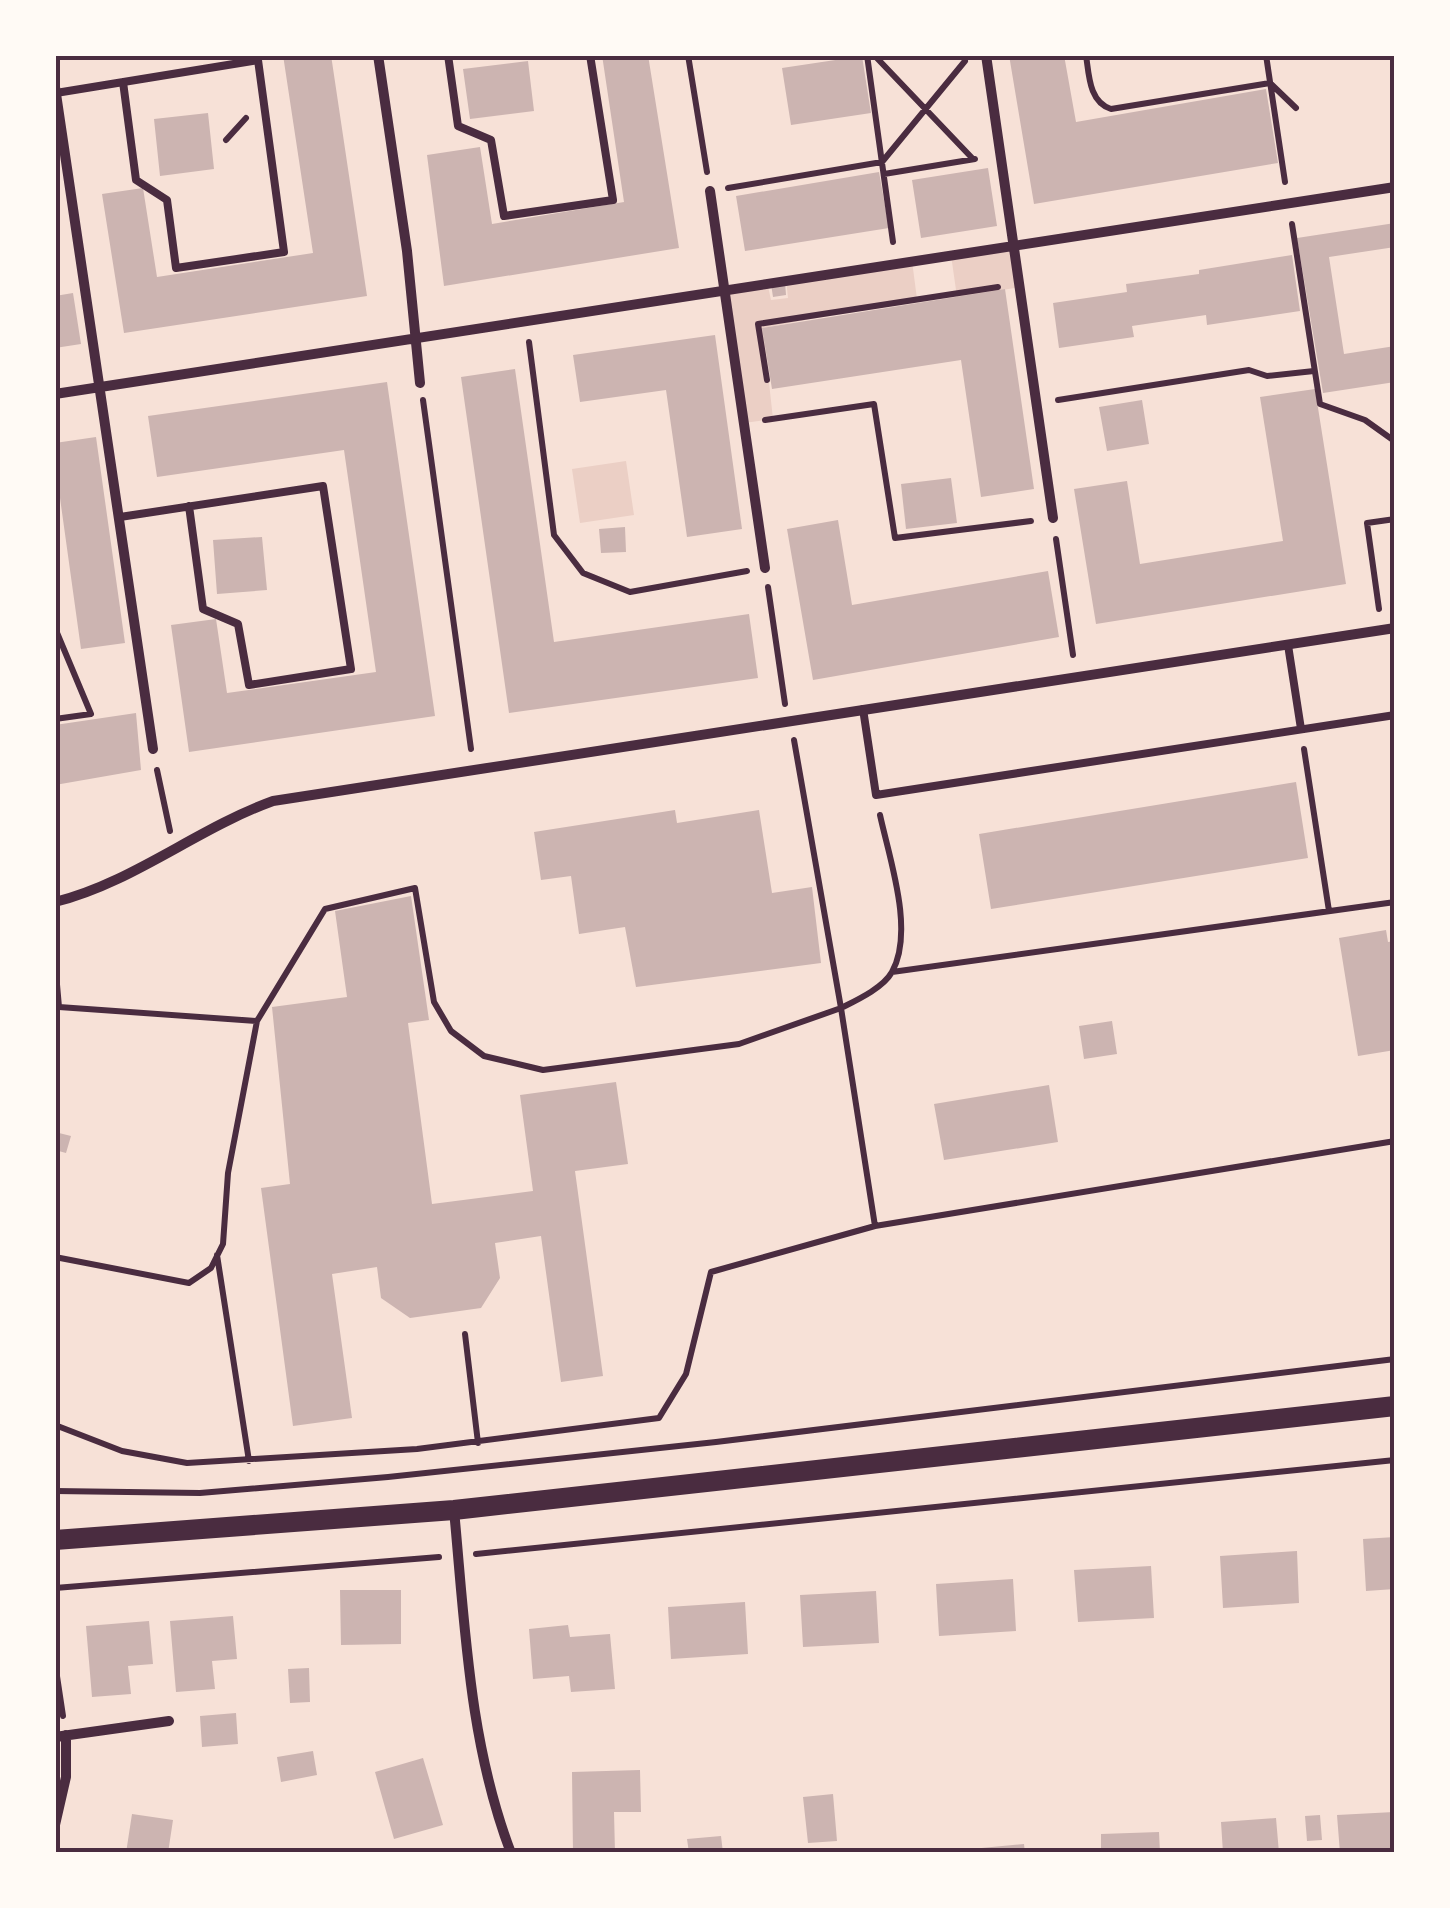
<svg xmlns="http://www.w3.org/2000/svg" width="1450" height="1908" viewBox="0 0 1450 1908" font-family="Cabin,sans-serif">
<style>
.green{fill:#ebcfc5}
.building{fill:#ccb4b1}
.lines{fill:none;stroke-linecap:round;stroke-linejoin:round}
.path{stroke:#4a2c40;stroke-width:6}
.service{stroke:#4a2c40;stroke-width:8}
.minor{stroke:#4a2c40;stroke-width:10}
.secondary{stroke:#4a2c40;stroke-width:20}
.neatline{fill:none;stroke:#4a2c40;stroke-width:4}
</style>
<rect width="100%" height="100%" fill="#f7e1d7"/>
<path class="green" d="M1015,246L1021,287L957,297L951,255Z
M912,261L917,299L763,328L773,419L744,423L723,288L767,282L771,300L788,298L786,279Z
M626,461L634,515L580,523L572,469Z"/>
<path class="building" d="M283,55H331L367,296L124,333L102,194L143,188L157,277L313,253Z
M602,55H648L679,248L444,286L427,155L480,147L492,224L624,202Z
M1009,55H1064L1076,122L1266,89L1278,163L1034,204Z
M862,56L871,113L791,125L782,68Z
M528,61L534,111L470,119L463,69Z
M208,113L214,169L160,176L154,119Z
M988,168L997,226L921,238L912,180Z
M879,172L889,228L745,251L736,196Z
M1395,223V247L1329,257L1344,354L1395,346V382L1323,393L1297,238Z
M1292,255L1300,311L1207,325L1206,315L1132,326L1134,337L1059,348L1053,303L1127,292L1126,284L1199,274V270Z
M785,282L786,295L773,297L771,284Z
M1005,289L1034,489L981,497L961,360L772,389L762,328Z
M73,293L81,344L55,348V296Z
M715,335L742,529L687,537L666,390L580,402L573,355Z
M515,369L554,642L749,614L758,678L509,713L461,377Z
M387,382L435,716L189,752L171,625L216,619L227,693L376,672L344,450L157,477L148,416Z
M1315,389L1346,584L1096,624L1074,489L1127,481L1140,564L1283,541L1260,397Z
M1142,400L1149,444L1107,451L1099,407Z
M96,437L125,643L81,649L60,498H55V443Z
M951,478L957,523L906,529L901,484Z
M838,520L852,605L1048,571L1059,637L813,680L787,529Z
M625,527L626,552L601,553L599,529Z
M262,537L267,590L217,594L213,540Z
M136,713L141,770L55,785V725Z
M1296,782L1308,858L991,909L979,834Z
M675,810L677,823L759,810L772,893L812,887L821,963L636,987L625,927L579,934L571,876L541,880L534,832Z
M411,896L429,1020L408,1023L432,1204L533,1191L520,1095L616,1082L628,1164L575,1171L603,1376L561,1382L541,1236L495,1243L500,1278L481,1308L410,1318L381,1298L377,1267L332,1274L352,1418L293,1426L261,1188L290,1184L272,1007L347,997L335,911Z
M1386,930L1388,942L1395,941V1050L1358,1056L1339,938Z
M1112,1021L1117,1054L1084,1059L1079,1026Z
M1049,1085L1058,1142L944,1160L934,1104Z
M55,1132L71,1136L66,1153L55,1150Z
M1395,1537V1589L1366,1591L1363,1539Z
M1297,1551L1299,1603L1223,1608L1220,1556Z
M1151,1566L1154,1618L1078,1622L1074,1570Z
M1013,1579L1016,1631L939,1636L936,1584Z
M340,1590H401V1644L341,1645Z
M876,1591L879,1643L803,1647L800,1595Z
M745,1602L748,1654L671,1659L668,1607Z
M233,1616L237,1659L212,1661L215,1689L176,1692L170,1621Z
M149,1621L153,1664L128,1666L131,1694L92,1697L86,1626Z
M568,1625L570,1637L610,1634L615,1689L571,1692L569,1676L533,1679L529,1629Z
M309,1668L310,1702L290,1703L288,1669Z
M236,1713L238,1744L202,1747L200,1716Z
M313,1751L317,1775L281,1782L277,1757Z
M423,1758L443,1825L394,1839L375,1772Z
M640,1770L641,1812H614L615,1853H573L572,1772Z
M833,1794L837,1841L808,1843L803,1797Z
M1394,1812L1395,1853H1340L1337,1815Z
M132,1814L173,1820L168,1853H126Z
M1320,1815L1322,1840L1307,1841L1305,1816Z
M1276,1818L1279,1853H1223L1221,1822Z
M1159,1832L1160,1853H1101V1834Z
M721,1836L723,1853H689L687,1839Z
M1024,1844L1025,1853H971V1849Z"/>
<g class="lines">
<path class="path" d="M688,55L707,172
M867,55L893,242
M874,55L973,159
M1086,55C1089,75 1089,102 1111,109L1270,83L1296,108
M1266,55L1285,182
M226,140L246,118
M884,174L975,159
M728,188L882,162L965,61
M1292,224L1320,404L1365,420L1393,440
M529,342L554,535L583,573L630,592L747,571
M767,380L758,324L998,287
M423,400L471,749
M1058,400L1249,370L1267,376L1314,371
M765,420L874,404L895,538L1031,521
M1056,539L1073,655
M768,587L785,704
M1379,609L1367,523L1395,519
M55,628L91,714L55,719
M1304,749L1329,911
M157,770L170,831
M55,962L59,1007L257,1021
M892,972L1395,902
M875,1226L841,1008C857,1000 883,988 892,972C915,931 889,857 880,815
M217,1255L249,1461
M55,1257L189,1283L211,1268L223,1244L228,1173L257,1021L325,909L415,888L434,1002L451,1031L484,1056L543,1070L739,1044L841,1008L794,740
M465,1334L478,1443
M55,1425L122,1451L187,1463L417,1449L659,1418L686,1374L711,1272L875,1226L1395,1141
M55,1491L200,1493L388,1477L716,1442L1395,1359
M476,1554L1395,1460
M55,1588L439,1557
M55,1663L63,1716"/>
<path class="service" d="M448,55L458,126L491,140L504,216L613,200L590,55
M56,93L258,60L284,252L176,268L167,200L136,180L123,82
M120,517L323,486L351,669L249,685L238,624L203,609L189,506
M1288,645L1301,729
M863,709L876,795L1395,715"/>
<path class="minor" d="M378,55L407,251L420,383
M986,55L1053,518
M55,87L153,749
M710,191L765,568
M55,394L1395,187
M55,902C134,882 196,829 273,801L1395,628
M454,1510C465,1626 469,1743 511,1853
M55,1737L169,1721
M55,1825L66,1777V1735"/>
<path class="secondary" d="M55,1540L454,1510L1395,1406"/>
</g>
<rect width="1450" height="1908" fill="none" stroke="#fffaf5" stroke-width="115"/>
<rect x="58" y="58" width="1334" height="1792" class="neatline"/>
</svg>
